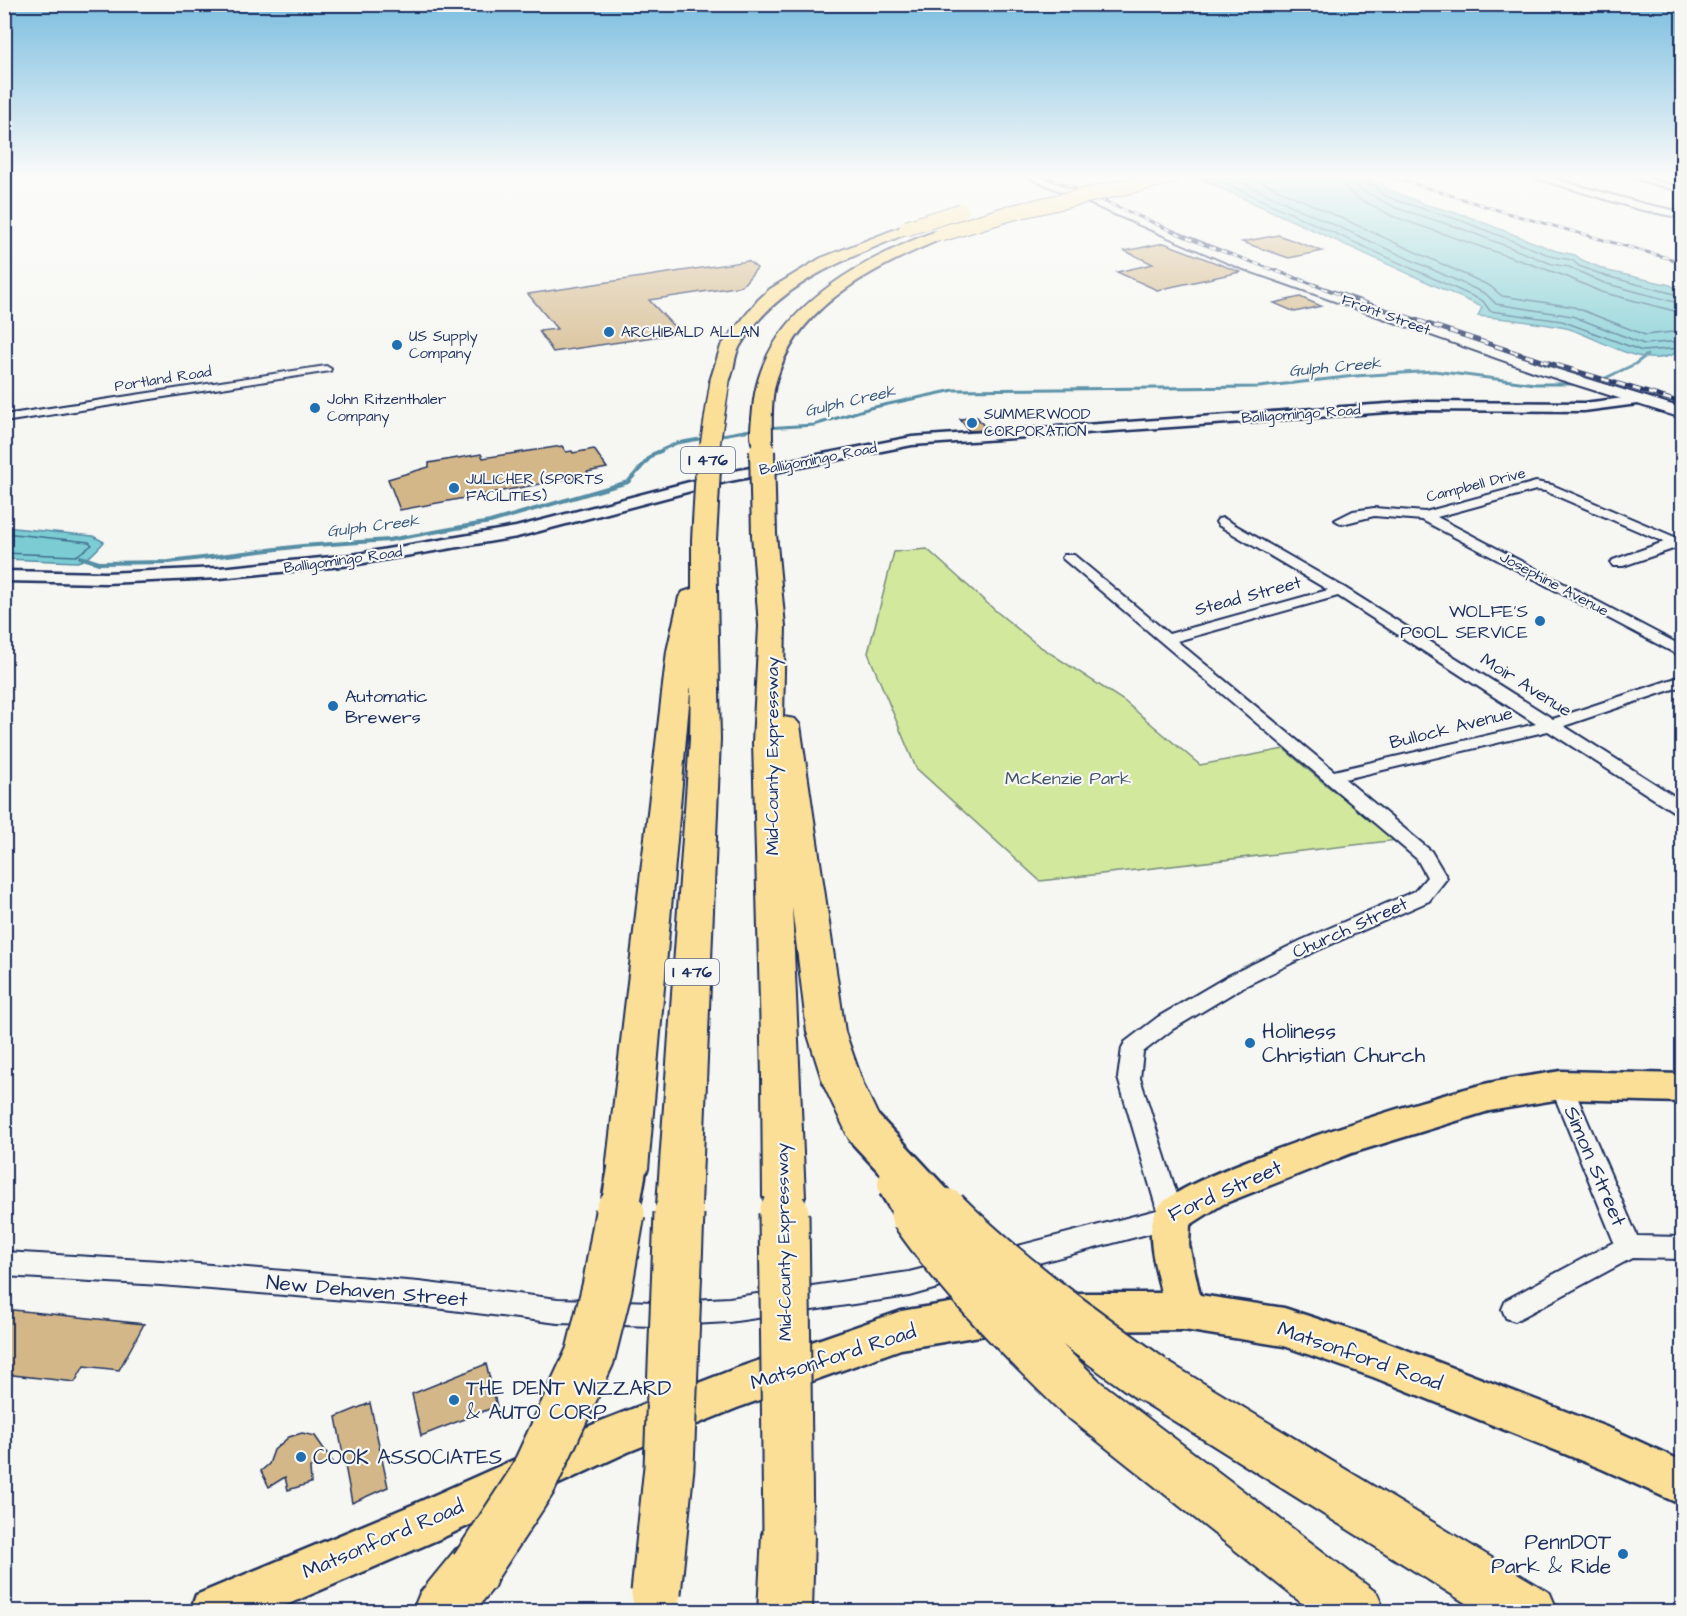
<svg xmlns="http://www.w3.org/2000/svg" width="1687" height="1616" viewBox="0 0 1687 1616" font-family="'Architects Daughter',sans-serif">
<style>
.green{fill:#d2e89d;stroke:#768c7e;stroke-width:1.5}
.water{fill:#7bccd3;stroke:#558da4;stroke-width:1.5}
.lines{fill:none;stroke-linecap:round;stroke-linejoin:round}
.shore{stroke:#416e8d;stroke-width:1.5}
.stream-far1{stroke:#558da4;stroke-width:3}
.stream{stroke:#558da4;stroke-width:4}
.building{fill:#d3b788;stroke:#1b2f5e;stroke-width:1.5}
.minor-casing{stroke:#1b2f5e;stroke-width:4}
.tertiary-casing{stroke:#1b2f5e;stroke-width:5}
.secondary-casing{stroke:#1b2f5e;stroke-width:4}
.primary-casing{stroke:#1b2f5e;stroke-width:5}
.motorway-casing{stroke:#1b2f5e;stroke-width:4}
.minor{fill:#f6f6f2;fill-rule:evenodd}
.tertiary{fill:#f6f6f2;fill-rule:evenodd}
.secondary{fill:#f6f6f2;fill-rule:evenodd}
.primary{fill:#fbdf96;fill-rule:evenodd}
.motorway{fill:#fbdf96;fill-rule:evenodd}
.rail-far1-casing{stroke:#1b2f5e;stroke-width:3}
.rail-casing{stroke:#1b2f5e;stroke-width:4.5}
.rail-far1{stroke:#f6f6f2;stroke-width:2;stroke-dasharray:6;stroke-linecap:butt}
.rail{stroke:#f6f6f2;stroke-width:3;stroke-dasharray:8;stroke-linecap:butt}
.motorway-bridge-far4-casing{stroke:#1b2f5e;stroke-width:17;stroke-linecap:butt}
.motorway-bridge-far3-casing{stroke:#1b2f5e;stroke-width:22;stroke-linecap:butt}
.motorway-bridge-far2-casing{stroke:#1b2f5e;stroke-width:28;stroke-linecap:butt}
.motorway-bridge-far1-casing{stroke:#1b2f5e;stroke-width:43;stroke-linecap:butt}
.motorway-bridge-casing{stroke:#1b2f5e;stroke-width:53;stroke-linecap:butt}
.motorway-bridge-far4{stroke:#fbdf96;stroke-width:15}
.motorway-bridge-far3{stroke:#fbdf96;stroke-width:19}
.motorway-bridge-far2{stroke:#fbdf96;stroke-width:24}
.motorway-bridge-far1{stroke:#fbdf96;stroke-width:38}
.motorway-bridge{stroke:#fbdf96;stroke-width:49}
.poi-dot{fill:#1f6fb2;stroke:#f6f6f2;stroke-width:2}
.labels{text-anchor:middle;dominant-baseline:central;stroke-width:4.5;stroke-linejoin:round;paint-order:stroke}
.far-street-label{font-size:15px;fill:#1b2f5e;stroke:#f6f6f2}
.far-poi-label{font-size:15px;fill:#1b2f5e;stroke:#f6f6f2;text-anchor:start}
.far-water-label{font-size:16px;font-style:italic;fill:#33567b;stroke:#f6f6f2}
.shield{fill:#f6f6f2;stroke:#5d6b8a;stroke-width:1.5}
.shield-label{font-size:16px;font-weight:bold;fill:#1b2f5e}
.street-label{font-size:18px;fill:#1b2f5e;stroke:#f6f6f2}
.poi-label{font-size:18px;fill:#1b2f5e;stroke:#f6f6f2;text-anchor:end}
.park-label{font-size:18px;fill:#40546b;stroke:#f6f6f2}
.near-poi-label{font-size:21px;fill:#1b2f5e;stroke:#f6f6f2;text-anchor:start}
.near-street-label{font-size:21px;fill:#1b2f5e;stroke:#f6f6f2}
</style>
<rect width="100%" height="100%" fill="#f6f6f2"/>
<filter id="ink" filterUnits="userSpaceOnUse"><feTurbulence type="fractalNoise" baseFrequency=".0167" numOctaves="2"/><feDisplacementMap in="SourceGraphic" scale="12" xChannelSelector="R" yChannelSelector="G"/><feConvolveMatrix kernelMatrix="1 2 1 2 8 2 1 2 1" color-interpolation-filters="sRGB"/></filter>
<g filter="url(#ink)">
<path class="green" d="M927,549L997,612L1039,646L1124,701L1200,765L1284,749L1326,785L1398,840L1040,881L916,768L868,653L894,552Z"/>
<path class="water" d="M1192,175H1354L1382,183L1384,188L1427,205L1464,215L1556,251L1575,255L1582,260L1608,271L1670,285L1682,291V355L1676,353C1641,371 1600,337 1566,328C1537,322 1507,319 1478,316L1482,307Z
M4,527L93,536L104,542C96,551 88,560 77,562L5,559Z"/>
<g class="lines">
<path class="shore" d="M1207,175L1483,301L1490,311L1562,321L1642,351L1682,348
M1225,175L1486,294L1496,304L1572,316L1644,344L1682,341
M1247,175L1490,286L1502,296L1574,307L1645,335L1682,331
M1343,175L1345,186L1352,195L1392,216L1565,276L1601,292L1682,313
M1352,175L1353,182L1358,188L1396,208L1460,228L1552,264L1569,267L1604,283L1682,304
M1360,175L1363,182L1377,187L1381,194L1398,201L1462,221L1554,257L1572,260L1579,266L1606,276L1682,296
M4,533L89,542L92,545L76,556L4,553"/>
<path class="stream-far1" d="M1593,384L1635,364L1647,355
M765,428L814,425L870,408L954,390L1259,387L1355,376L1434,371L1535,384H1583
M657,452L677,443L756,429"/>
<path class="stream" d="M80,557L99,563L169,562L302,546L389,540L490,522L628,482L653,454L661,451"/>
</g>
<path class="building" d="M1278,235L1322,251L1289,258L1242,242Z
M1164,243L1240,272L1157,290L1117,272L1153,264L1125,251Z
M748,261L757,268L742,286L649,300L680,333L553,352L539,331L557,329L528,294Z
M1300,297L1321,306L1295,312L1274,303Z
M977,417L987,430L969,431L960,419Z
M562,446L566,452L572,451L573,453L594,449L607,468L587,472L589,475L400,510L388,479L429,467V463L481,454L483,458Z
M4,1309L144,1324L119,1370L84,1366L75,1382L4,1374Z
M486,1364L497,1406L421,1436L412,1394Z
M370,1403L388,1487L352,1503L336,1417Z
M302,1433L315,1436L333,1462L310,1467L311,1483L288,1490L285,1477L269,1487L261,1471L269,1464L274,1450L289,1437Z"/>
<g class="lines">
<defs>
<path id="minor" d="M1624,175H1635L1682,188V192Z
M326,366L331,369L330,371L4,422V415Z
M1536,482L1552,485L1677,538L1682,537V549L1676,548L1623,566H1613L1611,563L1613,560L1664,542L1545,491L1536,490L1437,517L1682,646V657L1422,520L1374,516L1342,524L1335,520L1353,511L1374,508L1425,512Z
M1223,518L1345,588L1553,719L1682,676V686L1564,726L1682,801V815L1676,813L1548,731L1345,779L1431,851L1447,878L1429,901L1316,951L1243,987L1173,1029L1143,1052L1140,1078L1184,1217L1181,1225L1004,1272L995,1268L991,1260L995,1252L1157,1210L1118,1078L1122,1048L1125,1042L1158,1017L1228,976L1302,940L1415,891L1427,877L1417,859L1062,558L1064,555H1074L1169,634L1328,590L1218,525L1216,522L1218,519ZM1338,596L1536,724L1334,771L1177,641Z
M1561,1076L1569,1079L1572,1085L1637,1236L1682,1237V1259L1632,1258L1515,1321L1506,1318L1502,1309L1506,1300L1614,1242L1550,1085L1553,1079Z
M4,1252L161,1261L419,1282L558,1299L654,1302L729,1298L909,1272L957,1260L966,1264L970,1272L966,1280L909,1296L729,1322L654,1326L558,1323L419,1306L161,1285L4,1276Z"/>
<path id="tertiary" d="M1640,396L1647,400L1645,403L1584,411L1416,410L912,445L725,482L517,537L352,565L219,578L106,583L4,581V571L106,573L219,568L352,555L516,527L724,473L912,437L1416,402L1584,403Z"/>
<path id="secondary" d="M1023,175H1036L1246,261L1546,366L1682,408V418L1536,372L1238,267Z
M1526,175H1541L1644,204L1682,212V218L1638,209Z"/>
<path id="primary" d="M1561,1071L1682,1074V1102L1561,1099L1489,1111L1352,1153L1223,1204L1190,1225L1189,1245L1200,1295L1284,1308L1373,1337L1614,1430L1682,1461V1505L1602,1469L1373,1377L1284,1346L1184,1330L1064,1331L1050,1325L1044,1312L1050,1299L1064,1293H1161C1156,1267 1143,1232 1158,1208C1178,1174 1439,1094 1489,1083C1512,1078 1537,1075 1561,1071Z
M1004,1294L1018,1300L1024,1313L1018,1326L1004,1332L901,1349L737,1408L628,1452L444,1537L270,1612H190L196,1595L412,1505L601,1421L737,1368L901,1311Z"/>
<path id="motorway" d="M901,227L906,228L908,231L906,234C844,260 776,284 740,346C733,357 735,374 727,385H713L710,381L721,346L758,300L770,289L821,258Z
M941,230L948,234L946,237C881,265 804,299 779,372C770,394 772,421 772,445L769,449L762,451L755,449C748,440 752,421 753,409C759,329 827,280 894,249C909,242 925,234 941,230Z
M764,527L772,529L776,534L785,626L783,717L795,719L800,725L845,1032L864,1086L884,1128L878,1140L864,1145L850,1140L824,1086L807,1032L792,907L805,1197L799,1210L784,1216L769,1210L763,1197L762,1076L753,742L759,626L752,534L756,529Z
M704,533L712,535L716,540L720,739L701,1205L694,1218L679,1224L664,1218L657,1205L690,739L691,681L648,1169L642,1182L627,1187L612,1182L606,1169L667,651L679,597L683,592L692,589V540L696,535Z
M1151,1355L1168,1362L1550,1593L1558,1612H1480L1134,1396L1127,1379L1134,1362Z
M1082,1374L1099,1381L1377,1593L1385,1612H1313L1065,1415L1058,1398L1065,1381Z
M788,1508L807,1515L814,1534L812,1612H758L762,1534L769,1515Z
M475,1541L494,1549L502,1568L494,1587L474,1612H412L420,1593L456,1549Z"/>
</defs>
<use href="#minor" class="minor-casing"/>
<use href="#tertiary" class="tertiary-casing"/>
<use href="#secondary" class="secondary-casing"/>
<use href="#primary" class="primary-casing"/>
<use href="#motorway" class="motorway-casing"/>
<use href="#minor" class="minor"/>
<use href="#tertiary" class="tertiary"/>
<use href="#secondary" class="secondary"/>
<use href="#primary" class="primary"/>
<use href="#motorway" class="motorway"/>
<defs>
<path id="rail-far1" d="M1044,175L1200,243L1347,297
M1386,175L1507,213L1682,262"/>
<path id="rail" d="M1343,296L1520,354L1682,403"/>
</defs>
<use href="#rail-far1" class="rail-far1-casing"/>
<use href="#rail" class="rail-casing"/>
<use href="#rail-far1" class="rail-far1"/>
<use href="#rail" class="rail"/>
<defs>
<path id="motorway-bridge-far4" d="M907,228L961,211
M941,234L1010,213L1177,175"/>
<path id="motorway-bridge-far3" d="M762,445V452
M709,452L720,381"/>
<path id="motorway-bridge-far2" d="M762,451L764,534
M704,540L709,451"/>
<path id="motorway-bridge-far1" d="M864,1128L945,1215
M897,1184L916,1215
M784,1197V1215
M619,1215L627,1169
M679,1215V1205"/>
<path id="motorway-bridge" d="M784,1213L788,1534
M915,1213C963,1282 1022,1340 1082,1398
M944,1213C1007,1276 1079,1327 1151,1379
M475,1568L532,1481L590,1356L607,1288L620,1213
M656,1593L669,1467L679,1213"/>
</defs>
<use href="#motorway-bridge-far4" class="motorway-bridge-far4-casing"/>
<use href="#motorway-bridge-far3" class="motorway-bridge-far3-casing"/>
<use href="#motorway-bridge-far2" class="motorway-bridge-far2-casing"/>
<use href="#motorway-bridge-far1" class="motorway-bridge-far1-casing"/>
<use href="#motorway-bridge" class="motorway-bridge-casing"/>
<use href="#motorway-bridge-far4" class="motorway-bridge-far4"/>
<use href="#motorway-bridge-far3" class="motorway-bridge-far3"/>
<use href="#motorway-bridge-far2" class="motorway-bridge-far2"/>
<use href="#motorway-bridge-far1" class="motorway-bridge-far1"/>
<use href="#motorway-bridge" class="motorway-bridge"/>
</g>
</g>
<linearGradient id="sky" x2="0" y2="1"><stop stop-color="#7cbee0"/><stop offset="0.44" stop-color="#fbfbf9"/><stop offset="1" stop-color="#fbfbf9" stop-opacity="0"/></linearGradient>
<rect width="1687" height="401" fill="url(#sky)"/>
<g class="poi-dot">
<circle cx="609" cy="332" r="6"/>
<circle cx="397" cy="345" r="6"/>
<circle cx="315" cy="408" r="6"/>
<circle cx="972" cy="423" r="6"/>
<circle cx="454" cy="488" r="6"/>
<circle cx="1540" cy="621" r="6"/>
<circle cx="333" cy="706" r="6"/>
<circle cx="1250" cy="1043" r="6"/>
<circle cx="454" cy="1400" r="6"/>
<circle cx="301" cy="1457" r="6"/>
<circle cx="1623" cy="1554" r="6"/>
</g>
<g class="labels">
<g class="far-street-label">
<text transform="translate(1386 315) rotate(20)">Front Street</text>
<text transform="translate(163 379) rotate(-9)">Portland Road</text>
<text transform="translate(1301 414) rotate(-4)">Balligomingo Road</text>
<text transform="translate(818 459) rotate(-11)">Balligomingo Road</text>
<text transform="translate(1476 485) rotate(-14)">Campbell Drive</text>
<text transform="translate(343 560) rotate(-8)">Balligomingo Road</text>
<text transform="translate(1554 584) rotate(28)">Josephine Avenue</text>
</g>
<g class="far-poi-label">
<text x="621" y="332">ARCHIBALD ALLAN</text>
<text x="409" y="336">US Supply<tspan x="409" dy="17">Company</tspan></text>
<text x="327" y="399">John Ritzenthaler<tspan x="327" dy="17">Company</tspan></text>
<text x="984" y="414">SUMMERWOOD<tspan x="984" dy="17">CORPORATION</tspan></text>
<text x="466" y="479">JULICHER (SPORTS<tspan x="466" dy="17">FACILITIES)</tspan></text>
</g>
<g class="far-water-label">
<text transform="translate(1335 367) rotate(-5)">Gulph Creek</text>
<text transform="translate(850 401) rotate(-13)">Gulph Creek</text>
<text transform="translate(373 526) rotate(-7)">Gulph Creek</text>
</g>
<g class="shield">
<rect x="681" y="447" width="54" height="26" rx="4.5"/>
<rect x="665" y="959" width="54" height="26" rx="4.5"/>
</g>
<g class="shield-label">
<text x="708" y="460">I 476</text>
<text x="692" y="972">I 476</text>
</g>
<g class="street-label">
<text transform="translate(1248 596) rotate(-15)">Stead Street</text>
<text transform="translate(1526 685) rotate(32)">Moir Avenue</text>
<text transform="translate(1451 728) rotate(-14)">Bullock Avenue</text>
<text transform="translate(772 756) rotate(-90)">Mid-County Expressway</text>
<text transform="translate(1350 928) rotate(-24)">Church Street</text>
<text transform="translate(784 1242) rotate(-91)">Mid-County Expressway</text>
</g>
<g class="poi-label">
<text x="1528" y="611">WOLFE'S<tspan x="1528" dy="21">POOL SERVICE</tspan></text>
<text x="345" y="696" text-anchor="start">Automatic<tspan x="345" dy="21">Brewers</tspan></text>
</g>
<g class="park-label">
<text x="1068" y="778">McKenzie Park</text>
</g>
<g class="near-poi-label">
<text x="1262" y="1031">Holiness<tspan x="1262" dy="24">Christian Church</tspan></text>
<text x="466" y="1388">THE DENT WIZZARD<tspan x="466" dy="24">&amp; AUTO CORP</tspan></text>
<text x="313" y="1457">COOK ASSOCIATES</text>
<text x="1611" y="1542" text-anchor="end">PennDOT<tspan x="1611" dy="24">Park &amp; Ride</tspan></text>
</g>
<g class="near-street-label">
<text transform="translate(1595 1166) rotate(67)">Simon Street</text>
<text transform="translate(1225 1191) rotate(-24)">Ford Street</text>
<text transform="translate(367 1291) rotate(5)">New Dehaven Street</text>
<text transform="translate(1360 1356) rotate(19)">Matsonford Road</text>
<text transform="translate(833 1357) rotate(-18)">Matsonford Road</text>
<text transform="translate(383 1539) rotate(-23)">Matsonford Road</text>
</g>
</g>
<rect width="1687" height="1616" fill="none" stroke="#f6f6f2" stroke-width="24"/>
<rect x="12" y="12" width="1663" height="1592" fill="none" stroke="#1b2f5e" stroke-width="2" filter="url(#ink)"/>
</svg>
